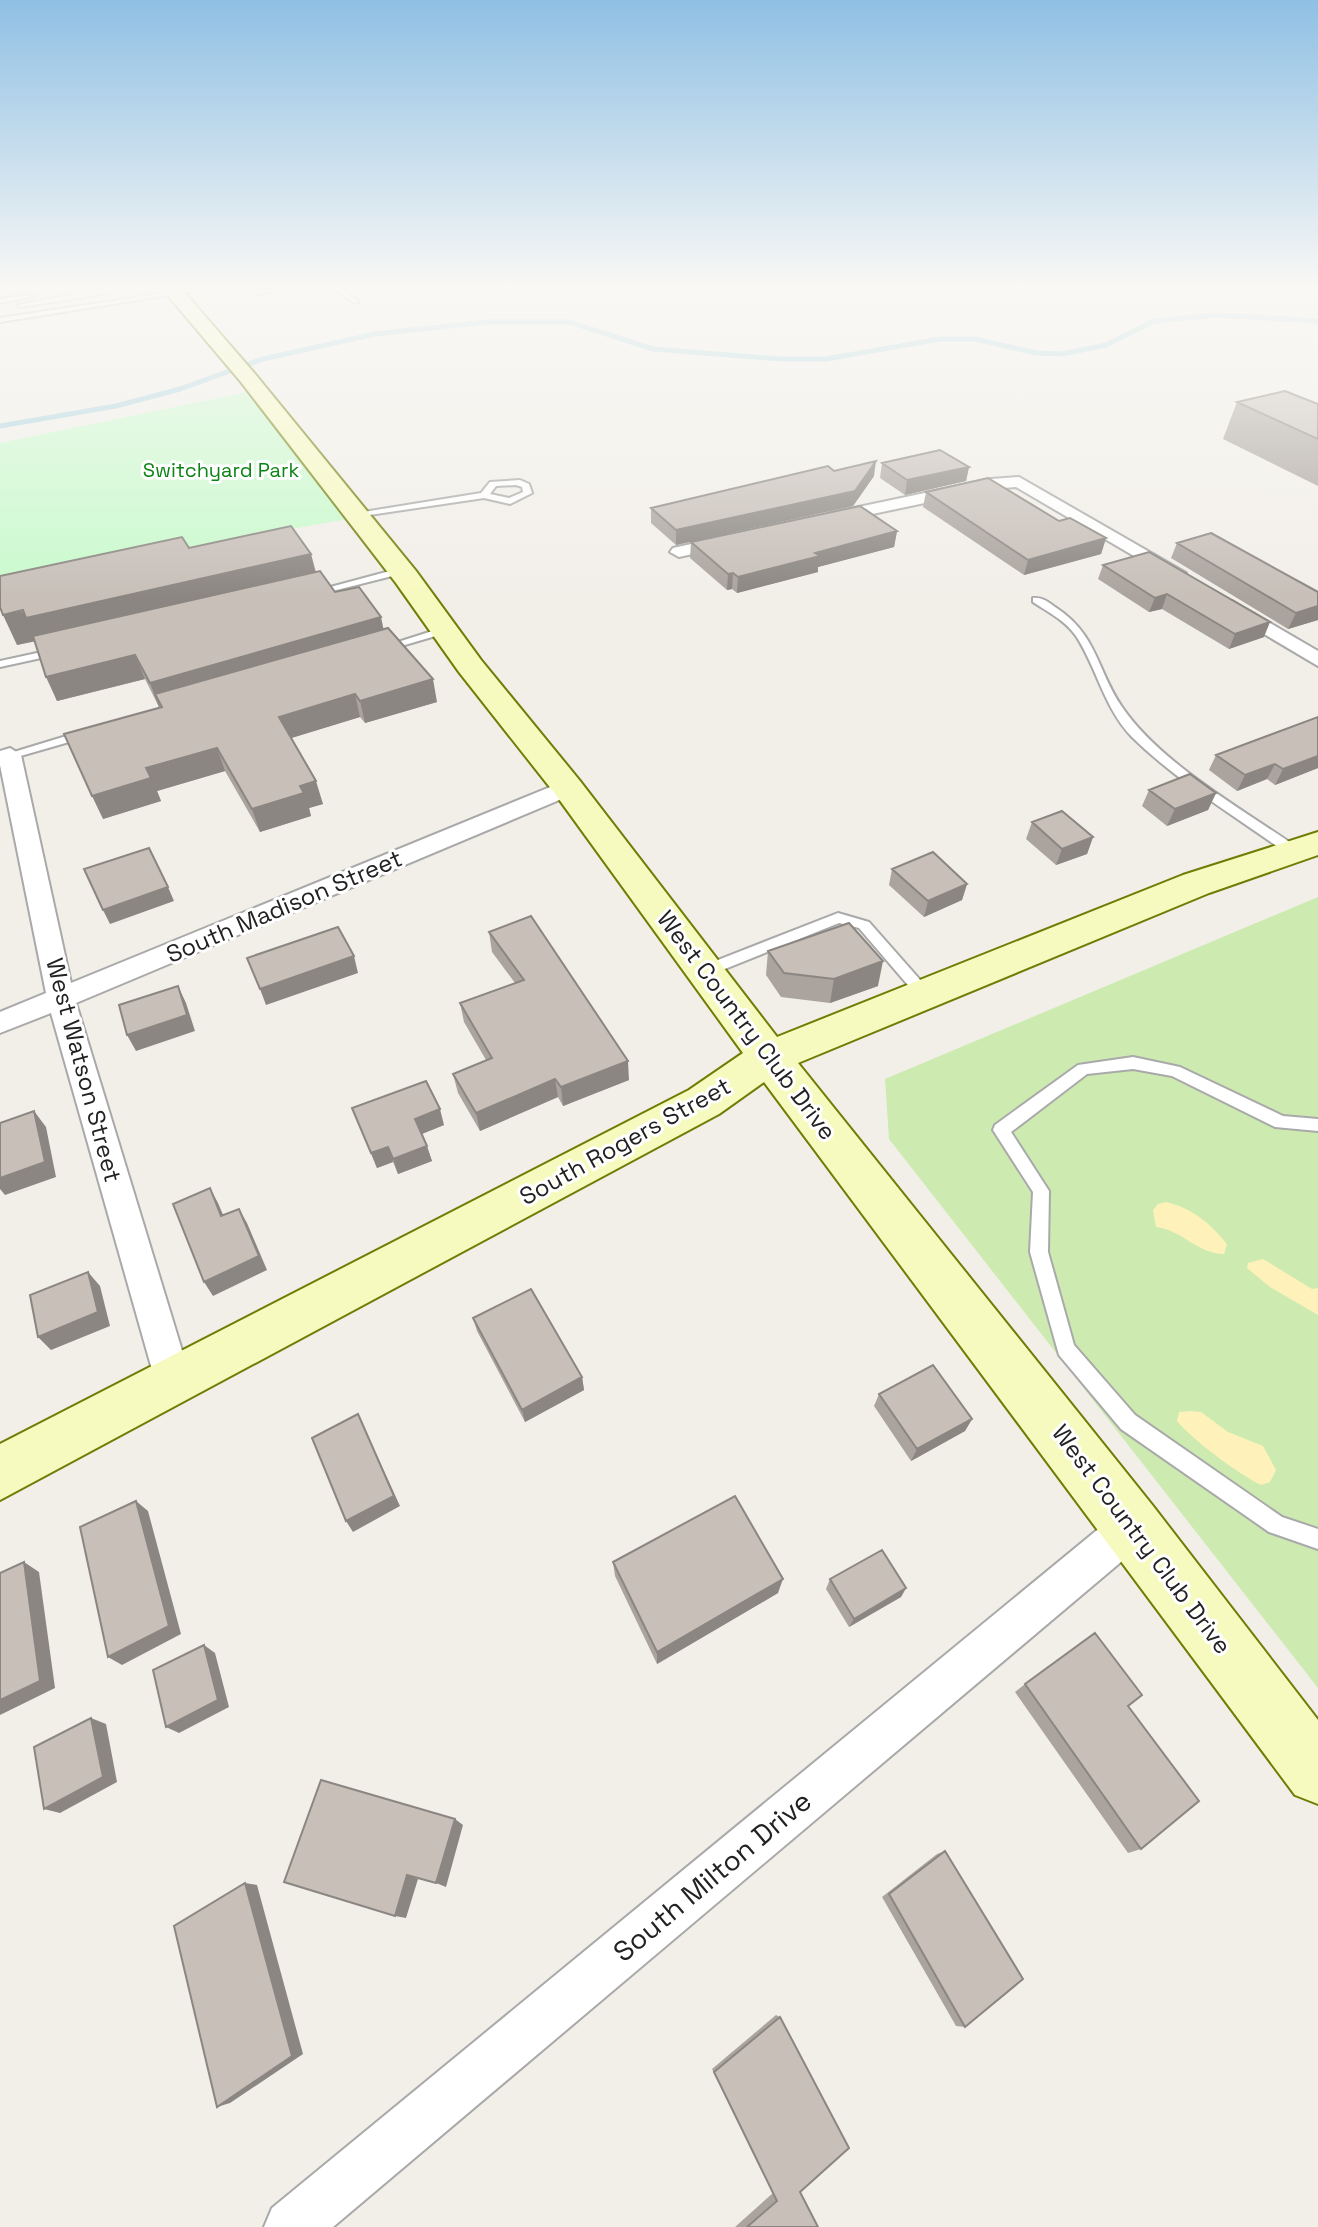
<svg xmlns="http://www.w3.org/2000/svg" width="1318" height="2227" viewBox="0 0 1318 2227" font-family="'Space Grotesk',sans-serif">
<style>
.grass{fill:#cdebb0}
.sand{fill:#fff1ba}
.park{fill:#c8facc}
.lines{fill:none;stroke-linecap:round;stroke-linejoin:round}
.stream{stroke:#aad3df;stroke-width:5}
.lane-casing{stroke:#a9a9a9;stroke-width:4}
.street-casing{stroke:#a9a9a9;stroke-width:4}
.secondary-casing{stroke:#707d05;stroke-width:4}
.lane{fill:#fff;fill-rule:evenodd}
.street{fill:#fff;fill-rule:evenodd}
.secondary{fill:#f7fabf;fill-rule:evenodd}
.wall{fill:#aba49e}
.shaded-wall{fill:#8b8681}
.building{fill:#c7bfb8;stroke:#8b8681;stroke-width:2}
.labels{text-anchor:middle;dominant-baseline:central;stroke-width:6;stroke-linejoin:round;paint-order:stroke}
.far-park-label{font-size:20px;fill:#0c8416;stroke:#fff}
.street-label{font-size:24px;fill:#222;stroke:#fff}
.near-street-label{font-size:28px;fill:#222;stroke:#fff}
</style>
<rect width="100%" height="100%" fill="#f2efe9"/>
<path class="grass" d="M1318,897V1688L889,1139L885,1079Z"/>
<path class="sand" d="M1166,1202C1192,1208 1210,1223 1227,1244L1224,1254C1198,1254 1182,1230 1156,1227L1153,1210L1158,1204Z
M1263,1259L1312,1289L1318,1288V1315L1270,1287L1247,1268L1248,1263Z
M1190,1411L1201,1412L1228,1432L1263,1446L1276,1470L1270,1482L1261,1485C1237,1473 1194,1441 1177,1421L1179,1412Z"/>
<path class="park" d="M252,391L365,516L0,580V443Z"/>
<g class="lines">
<path class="stream" d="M0,426L116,406L180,389L263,359L375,334L487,322H569L653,349L781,359H826L940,339H975L1036,353L1062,354L1106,345L1154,321L1218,315L1318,321"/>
<defs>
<path id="lane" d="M88,285H94L97,291L123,285L115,292L21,307L18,305L87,292L90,291Z
M217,285H233L0,322V318Z
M293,285H311L257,294L254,292Z
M329,285H336L359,302L354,303Z
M476,285H484L485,287L482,289Z
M36,294V296L0,303V299Z
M520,480L529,484L532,493L510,504L484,498L356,517L351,514L481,493L490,482ZM516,485L522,487L523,492L509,498L490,494L496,486Z
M401,568L406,571L404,573L313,596L308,593Z
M1033,598C1042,597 1048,602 1055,607C1098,635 1096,669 1122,707C1160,763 1242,809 1298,848V854H1288C1236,817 1178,782 1132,737C1104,708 1097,668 1076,636C1066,621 1048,612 1033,602Z
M445,627L450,630L449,632L381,652L376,649Z
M60,648L65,651L64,653L0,667V661Z
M86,730L90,732V736L10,759L4,755Z
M838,913L869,922L929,990L931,994L929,998H919L859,928L839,923L710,975L705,976L698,971L700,967Z
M1133,1057L1180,1067L1283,1116L1318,1119V1131L1275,1127L1172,1076L1133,1069L1087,1074L1011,1132L1049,1191L1048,1252L1074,1345L1135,1415L1282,1517L1318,1529V1549L1269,1532L1121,1429L1059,1355L1030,1252L1033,1192L993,1130L995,1125L1078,1065Z"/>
<path id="street" d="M1019,477L1186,573L1184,577H1170L1016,487L991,489L830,523L821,518L830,513L991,479Z
M728,536L734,537L737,541L734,545L679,557L670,552L673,548Z
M1232,601L1318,651V666L1225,611L1222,607Z
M10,748L21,755L71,983L560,783H576L580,788L576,793L76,1003L191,1380L186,1392L173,1397L160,1392L155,1380L51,1013L0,1033V1012L46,993L0,765V751Z
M1133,1507L1147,1512L1152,1526L1147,1540L333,2227H264L272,2208L1119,1512Z"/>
<path id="secondary" d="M159,285H178L255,374L416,571L481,660L580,781L777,1037L1183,875L1318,832V855L1209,893L798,1063L1153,1506L1318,1720V1804L1295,1795L764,1082L719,1114L0,1500V1444L689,1090L743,1053L556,795L459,672L396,583L241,382Z"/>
</defs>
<use href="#lane" class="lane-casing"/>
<use href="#street" class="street-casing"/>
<use href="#secondary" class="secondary-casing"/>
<use href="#lane" class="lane"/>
<use href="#street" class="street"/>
<use href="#secondary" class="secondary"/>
</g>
<path class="wall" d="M1237,402L1318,404V486L1223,439Z
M882,463L969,467L966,481L905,495L880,478Z
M834,471L874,476L853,506L676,545L651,523V508Z
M926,492L1059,521L1106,538L1101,554L1024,575L923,507Z
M897,531L894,547L818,567V572L737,593L732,589L727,590L690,558L691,542Z
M1177,543L1318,592V620L1288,629L1171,558Z
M189,548L311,554L316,572L335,592L384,629L437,702L365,723L360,717L291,738L323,804L309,808L311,816L260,832L225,771L157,791L161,801L103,819L159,707L145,679L57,701L34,641L17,645Z
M1103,565L1264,637L1229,649L1162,609L1149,612L1098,579Z
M1318,717V768L1275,785L1267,779L1237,791L1209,770L1216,755Z
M1149,790L1216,793L1208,810L1167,826L1142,806Z
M1032,822L1093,837L1087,854L1056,865L1026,839Z
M892,869L967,884L962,900L924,917L889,885Z
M489,932L629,1080L563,1106L558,1097L480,1131L458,1093L453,1074L486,1060L464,1022L460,1003L515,983L492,952Z
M768,951L878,986L830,1003L781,997L766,975Z
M352,1108L444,1125L422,1134L432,1161L398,1174L393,1162L377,1168Z
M473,1318L582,1377L584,1390L525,1422L477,1331Z
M879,1394L972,1419L965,1431L911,1461L874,1406Z
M613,1562L778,1593L657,1664L615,1576Z
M830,1579L906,1588L901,1597L849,1627L826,1589Z
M1025,1684L1128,1706L1141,1849L1128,1853L1015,1692Z
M945,1851L965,2027L956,2026L882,1897L937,1854Z
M776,2015L780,2017L800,2192L818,2227H735L773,2193L712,2069Z"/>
<path class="shaded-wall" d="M876,461L874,476L853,506L676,545V530Z
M969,467L966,481L905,495L907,480Z
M897,531L894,547L818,567V572L737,593L738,577L815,553Z
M1106,538L1101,554L1024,575L1028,560Z
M311,554L318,584L17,645L3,615Z
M733,573L732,589L727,590L728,574Z
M1167,594L1162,609L1149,612L1155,598Z
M1318,606V620L1288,629L1296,613Z
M381,617L386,641L155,694L160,706L159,707L150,683Z
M1270,622L1264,637L1229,649L1235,634Z
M135,655L145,679L57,701L46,677Z
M433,679L437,702L365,723L360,701Z
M355,694L360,717L285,740L279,717Z
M217,748L225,771L157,791L161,801L103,819L92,796L146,768Z
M1318,756V768L1275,785L1283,769Z
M1275,764L1267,779L1237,791L1245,775Z
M316,781L323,804L309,808L311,816L260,832L252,809L300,786Z
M1216,793L1208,810L1167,826L1175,809Z
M1093,837L1087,854L1056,865L1062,849Z
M967,884L962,900L924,917L928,901Z
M168,887L174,901L110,924L103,910Z
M354,956L358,973L266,1005L260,989Z
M883,961L878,986L830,1003L834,979Z
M178,986L186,1003L195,1031L136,1051L127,1035Z
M628,1061L629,1080L563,1106L561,1087Z
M555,1079L558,1097L480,1131L476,1113Z
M440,1109L444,1125L419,1135L415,1119Z
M34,1111L46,1127L56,1177L5,1195L0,1189V1178Z
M427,1146L432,1161L398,1174L393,1159Z
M388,1147L393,1162L377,1168L371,1153Z
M210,1188L218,1203L230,1231L221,1216Z
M239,1209L247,1223L267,1270L213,1296L204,1282Z
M88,1272L100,1286L110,1326L51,1350L38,1337Z
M582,1377L584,1390L525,1422L522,1410Z
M358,1414L400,1506L353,1532L346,1521Z
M972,1419L965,1431L911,1461L917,1449Z
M136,1501L148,1511L181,1634L122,1665L108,1657Z
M24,1562L39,1572L55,1688L0,1715V1700Z
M783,1579L778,1593L657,1664V1652Z
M906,1588L901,1597L849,1627L854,1619Z
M204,1645L215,1653L229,1707L179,1733L166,1727Z
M91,1718L106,1724L117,1782L60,1813L44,1809Z
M455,1819L463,1825L446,1887L436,1883Z
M407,1875L418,1879L406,1918L395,1916Z
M245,1883L257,1885L303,2054L230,2103L217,2107Z"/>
<path class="building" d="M1285,391L1318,404V439L1237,402Z
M940,450L969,467L907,480L882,463Z
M876,461L855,491L676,530L651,508L828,466L834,471Z
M988,478L1059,521L1070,518L1106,538L1028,560L926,492Z
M860,506L897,531L815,553L820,556L738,577L733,573L728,574L691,542Z
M291,526L311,554L26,618L23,610L3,615L0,607V576L182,537L189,548Z
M1211,533L1318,592V606L1296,613L1177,543Z
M1149,552L1270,622L1235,634L1167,594L1155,598L1103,565Z
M320,571L335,592L359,587L381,617L150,683L135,655L46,677L33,636Z
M388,628L433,679L360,701L355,694L279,717L316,781L300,786L304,793L252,809L217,748L146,768L151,778L92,796L64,734L162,707L155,694Z
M1318,717V756L1283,769L1275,764L1245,775L1216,755Z
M1190,774L1216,793L1175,809L1149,790Z
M1062,811L1093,837L1062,849L1032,822Z
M149,848L168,887L103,910L84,869Z
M933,852L967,884L928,901L892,869Z
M531,916L628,1061L561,1087L555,1079L476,1113L453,1074L492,1058L460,1003L524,980L489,932Z
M849,923L883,961L834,979L784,973L768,951Z
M338,927L354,956L260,989L247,958Z
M178,986L187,1015L127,1035L119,1005Z
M426,1081L440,1109L415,1119L427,1146L393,1159L388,1147L371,1153L352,1108Z
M34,1111L45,1162L0,1178V1123Z
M210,1188L221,1216L239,1209L259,1256L204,1282L173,1204Z
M88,1272L98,1312L38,1337L30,1295Z
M531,1289L582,1377L522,1410L473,1318Z
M933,1365L972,1419L917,1449L879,1394Z
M358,1414L394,1496L346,1521L312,1438Z
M735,1496L783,1579L657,1652L613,1562Z
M136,1501L169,1626L108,1657L80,1527Z
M882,1550L906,1588L854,1619L830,1579Z
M24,1562L40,1681L0,1700V1573Z
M1095,1633L1142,1695L1128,1706L1199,1801L1141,1849L1025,1684Z
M204,1645L218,1700L166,1727L153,1670Z
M91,1718L103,1777L44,1809L34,1747Z
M321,1780L455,1819L436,1883L407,1875L395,1916L284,1882Z
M945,1851L1023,1979L965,2027L889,1894Z
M245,1883L292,2056L217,2107L174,1926Z
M780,2017L849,2148L800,2192L818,2227H747L777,2201L714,2072Z"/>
<linearGradient id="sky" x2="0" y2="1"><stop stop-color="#8fc0e4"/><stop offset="0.48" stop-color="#f9f8f5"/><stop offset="1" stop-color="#f9f8f5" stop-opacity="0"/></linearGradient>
<rect width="1318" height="597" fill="url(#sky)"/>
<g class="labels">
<g class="far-park-label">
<text x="221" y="470">Switchyard Park</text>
</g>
<g class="street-label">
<text transform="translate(284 906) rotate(-23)">South Madison Street</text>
<text transform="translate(747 1025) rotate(53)">West Country Club Drive</text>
<text transform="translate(84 1070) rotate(75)">West Watson Street</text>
<text transform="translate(625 1141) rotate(-29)">South Rogers Street</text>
<text transform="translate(1142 1539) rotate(53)">West Country Club Drive</text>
</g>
<g class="near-street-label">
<text transform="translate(712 1876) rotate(-40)">South Milton Drive</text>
</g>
</g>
</svg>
